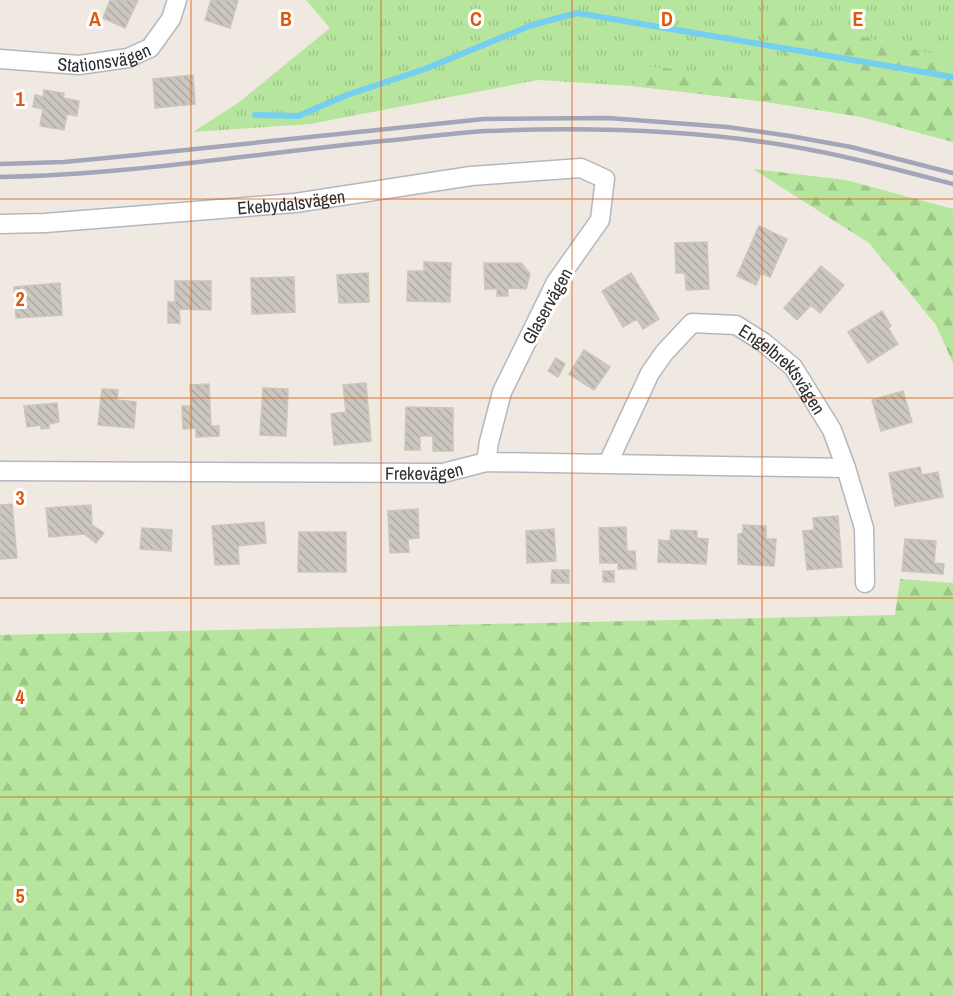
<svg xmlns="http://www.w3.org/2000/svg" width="953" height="996" viewBox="0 0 953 996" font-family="'Archivo Narrow',sans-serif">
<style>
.grass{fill:url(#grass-tufts)}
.forest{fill:url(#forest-firs)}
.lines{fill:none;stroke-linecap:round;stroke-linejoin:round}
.stream{stroke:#75cff0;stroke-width:6}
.building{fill:url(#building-back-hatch);stroke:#cbc5ba;stroke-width:1.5}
.street-casing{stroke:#b4b7c1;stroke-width:21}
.street{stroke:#fff;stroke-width:18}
.rail{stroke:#a3a6b8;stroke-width:4.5}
.grid{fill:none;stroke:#df570e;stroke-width:1.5;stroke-opacity:0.55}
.labels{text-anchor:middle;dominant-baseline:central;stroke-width:6;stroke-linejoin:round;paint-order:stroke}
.street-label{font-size:18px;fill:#2e2e2e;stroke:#fff}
.grid-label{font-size:20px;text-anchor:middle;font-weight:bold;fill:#df570e;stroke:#fff;stroke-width:6;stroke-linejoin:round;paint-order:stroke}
</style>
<defs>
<pattern id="grass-tufts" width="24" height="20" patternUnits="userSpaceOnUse" patternTransform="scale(1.5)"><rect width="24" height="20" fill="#b6e59e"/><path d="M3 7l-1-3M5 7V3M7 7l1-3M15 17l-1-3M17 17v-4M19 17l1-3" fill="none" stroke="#9dc588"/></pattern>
<pattern id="forest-firs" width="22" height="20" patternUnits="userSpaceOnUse" patternTransform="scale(1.5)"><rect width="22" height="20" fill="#b6e59e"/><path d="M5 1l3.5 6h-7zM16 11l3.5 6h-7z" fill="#9dc588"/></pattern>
<pattern id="building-back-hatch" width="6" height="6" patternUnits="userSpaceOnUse" patternTransform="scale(1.5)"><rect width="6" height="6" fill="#cbc7bf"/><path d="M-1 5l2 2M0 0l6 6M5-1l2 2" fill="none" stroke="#afaba4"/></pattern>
</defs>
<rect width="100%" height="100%" fill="#efe9e1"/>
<path class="grass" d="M306,0H953V142L862,117L760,101L633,86L538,80L310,124L193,132L238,103L330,28Z"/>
<path class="forest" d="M753,10L953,59V142L862,117L760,101L633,86L644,66L783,80L790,62Z
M753,169L846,180L953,209V363L936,325L869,243Z
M900,579L953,583V996H0V635L895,615Z"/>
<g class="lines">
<path class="stream" d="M255,115L298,116L347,95L425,69L532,25L577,13L953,77"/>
</g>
<path class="building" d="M110,0H138L125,28L103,18Z
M211,0H238L230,28L205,20Z
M193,75L195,104L155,108L153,79Z
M44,90L64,93L63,98L79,101L77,116L67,114L64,130L40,126L43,109L33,107L35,95L43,97Z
M759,226L787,239L770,277L761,273L756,285L737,276Z
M707,242L709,289L686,290L685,273H676L675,243Z
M424,262L451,263L450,302L407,301L408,271H424Z
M484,263H521L530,274L526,289L508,288V296H497V289H485Z
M821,266L844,285L820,313L811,305L797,320L784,308Z
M368,273L369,302L339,303L337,275Z
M631,273L659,319L643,329L637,319L623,327L602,291Z
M294,277L295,312L252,314L251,278Z
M175,281H211V310L179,309L180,323H168V302H175Z
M60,283L62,315L16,318L14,287Z
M882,311L891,326L888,328L898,344L868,363L848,332Z
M584,350L610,367L594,390L569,374Z
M556,358L565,364L558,377L548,371Z
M366,383L371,441L334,445L331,414L346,412L343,385Z
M209,384L211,426H219V436L196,437V428L183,429L182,406H191L190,385Z
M263,388L288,389L286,436L260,435Z
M102,389L118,390L117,400L136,402L134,428L98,425Z
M903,391L912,422L881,431L872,400Z
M57,403L59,422L49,424V428L41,429V425L27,427L24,406Z
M406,407L453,408V451H433V436H420V450H405Z
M920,467L922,475L938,472L943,497L895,506L889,473Z
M12,504L17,558L0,559V505Z
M91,505L92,525L104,533L96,543L84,534L49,537L46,508Z
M418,509L419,538L408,539L409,552L390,553L388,511Z
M838,516L842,567L807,570L803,531L814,530L813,518Z
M264,522L266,543L238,546L239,564L215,565L212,526Z
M743,525L766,526V539H776L774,566L738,564V534L743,533Z
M626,527L627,551H635L636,569H618V563H600L599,528Z
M142,528L172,530L171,551L140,549Z
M554,529L556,561L527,563L526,531Z
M671,530L697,531V538L708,539L706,564L658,562L659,540L670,541Z
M299,532H346V572H298Z
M905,539L936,541L934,563L944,564L943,574L902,571Z
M552,570H569V583H551Z
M603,571H614V582H603Z"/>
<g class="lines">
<defs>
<g id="street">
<path id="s1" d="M0,59L79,65L128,58L150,48L171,19L177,0"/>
<path id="s2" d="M0,224L45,223L295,203L471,176L581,168L605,179L600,220L556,282L502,392L489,442L486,462"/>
<path id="s3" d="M608,463L650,373L664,353L692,323L736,325L763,342L793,367L832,430L846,468L864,528L865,583"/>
<path id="s4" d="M0,471L443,473L486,462L846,468"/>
</g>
</defs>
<use href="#street" class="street-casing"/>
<use href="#street" class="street"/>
<path class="rail" d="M0,164L64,162L137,155L484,119L608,118L727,127L790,136L851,147L953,173
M0,177C135,175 269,151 404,139C431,136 458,133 485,131C587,127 688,129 789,146C844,155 899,170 953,184"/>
</g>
<path class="grid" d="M191,0V996M381,0V996M572,0V996M762,0V996M0,199H953M0,398H953M0,598H953M0,797H953"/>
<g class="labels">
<g class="street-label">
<text stroke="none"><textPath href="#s1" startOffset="105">Stationsvägen</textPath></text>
<text stroke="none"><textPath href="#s2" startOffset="292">Ekebydalsvägen</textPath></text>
<text transform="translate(547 306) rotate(-61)">Glaservägen</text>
<text stroke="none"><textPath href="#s3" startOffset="274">Engelbrektsvägen</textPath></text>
<text stroke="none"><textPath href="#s4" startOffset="424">Frekevägen</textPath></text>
</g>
</g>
<g class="grid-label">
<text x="95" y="26">A</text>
<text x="286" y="26">B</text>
<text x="476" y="26">C</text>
<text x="667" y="26">D</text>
<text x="858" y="26">E</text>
<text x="20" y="106">1</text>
<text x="20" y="306">2</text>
<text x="20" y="505">3</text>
<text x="20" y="704">4</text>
<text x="20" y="903">5</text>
</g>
</svg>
